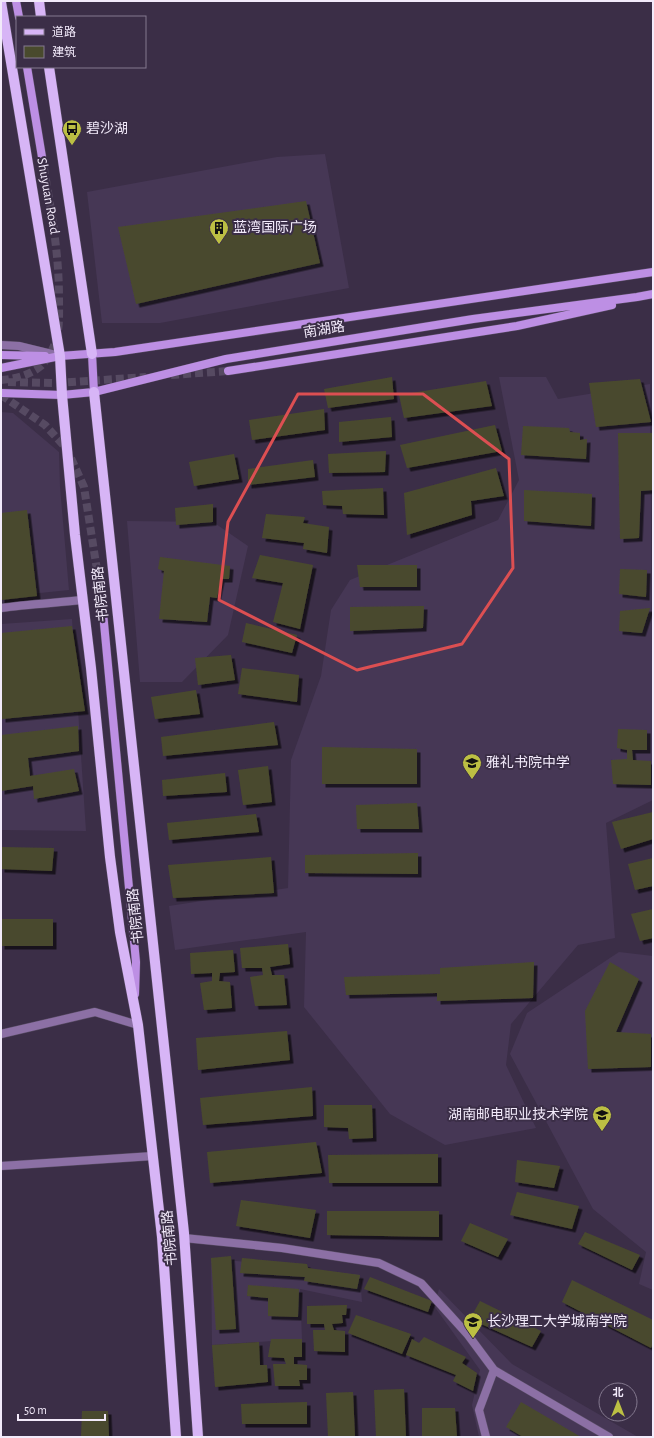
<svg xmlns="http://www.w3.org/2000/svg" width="654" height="1438" viewBox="0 0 654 1438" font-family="'Alegreya Sans','Noto Sans SC',sans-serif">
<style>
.built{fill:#463755}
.building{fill:#494a2d;filter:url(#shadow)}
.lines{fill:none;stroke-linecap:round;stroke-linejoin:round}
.secondary-tunnel{stroke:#564a62;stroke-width:8;stroke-dasharray:8 4;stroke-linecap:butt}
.street-casing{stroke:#584c64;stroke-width:9}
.secondary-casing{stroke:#584c64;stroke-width:9}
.primary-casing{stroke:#584c64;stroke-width:11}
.street{stroke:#8c70a5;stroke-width:8}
.secondary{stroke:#bd8fe4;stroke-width:8}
.primary{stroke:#d7b5f6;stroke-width:10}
.marked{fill:none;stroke:#dc4f52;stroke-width:3;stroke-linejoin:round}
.labels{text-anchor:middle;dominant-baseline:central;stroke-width:4;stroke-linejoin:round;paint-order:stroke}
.poi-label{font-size:14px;fill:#f2eafa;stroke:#3b2e47;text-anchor:start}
.street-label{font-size:14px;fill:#f2eafa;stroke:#3b2e47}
</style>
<defs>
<filter id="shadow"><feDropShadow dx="3.5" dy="3.5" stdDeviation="0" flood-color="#0009"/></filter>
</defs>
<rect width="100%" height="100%" fill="#3b2e47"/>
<path class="built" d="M325,154L349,288L160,323H102L87,192L277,157Z
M499,377H546L558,399L650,384L653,800L606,823L615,938L578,945L511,1024L506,1065L536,1128L445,1145L390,1114L304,1007L306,932L175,950L169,906L288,888L291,760L321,676L331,610L350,580L498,520L519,480Z
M1,412L13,413L59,452L60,487L69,590L1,597Z
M127,521L213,522L248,546L228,635L182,682H140Z
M72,619L86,831L1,830V624Z
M619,952L653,956V1290L639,1284L646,1252L593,1209L510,1054L527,1013Z
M211,1258L360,1275L362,1302L300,1289L302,1339L212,1345Z
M439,1289L512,1364L638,1437H479L472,1405L480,1370L434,1306Z"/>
<path class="building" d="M306,201L320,263L136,304L118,227Z
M392,377L394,399L328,408L324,389Z
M640,379L651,422L596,427L589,383Z
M486,381L492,406L404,418L399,395Z
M324,409L325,430L252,440L249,420Z
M391,417L392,437L339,442V422Z
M495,425L502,451L407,468L400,445Z
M523,426L569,428L570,432L580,433V440L587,439L586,459L521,455Z
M618,433H653V490L641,491L639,538L620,539Z
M386,451L385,472L329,473L328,454Z
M234,454L239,479L194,486L189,462Z
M313,460L315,477L248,485V469Z
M496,468L504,496L471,501L472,515L407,535L404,493Z
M383,488L384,515L343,514L342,506L323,505L322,491Z
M524,490L592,494L591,526L524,521Z
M213,504V522L176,525L175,508Z
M27,510L37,596L1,600V513Z
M266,514L305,517L303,523L329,527L327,553L303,549L304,543L262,538Z
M260,555L313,565L300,629L273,622L283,583L252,578Z
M160,557L230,566L229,579H221L217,598L210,597L207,622L159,619L164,571L158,569Z
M357,565H417V587H360Z
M620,569L647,570L646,597L619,594Z
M424,606L423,628L350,631V607Z
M650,608L642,633L619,631L620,611Z
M246,623L297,635L292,653L242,642Z
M72,626L85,711L2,719L1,633Z
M231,655L235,680L198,685L195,658Z
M242,668L299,675L297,702L238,694Z
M196,690L200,714L155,719L151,697Z
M274,722L278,745L163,756L161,737Z
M78,726L79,751L28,758L30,776L74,769L79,791L34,799L33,786L1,791V735Z
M618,729L647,730V750H632L633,760L651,761V785L613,784L611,760L627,759V750L617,748Z
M322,747L417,749V784H322Z
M268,766L272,802L243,805L238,770Z
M225,773L227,792L163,796L162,780Z
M417,803L419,829H357L356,805Z
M653,812V839L621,849L612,822Z
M256,814L259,832L169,840L167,823Z
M1,847L54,848L52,871L1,869Z
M418,853V874L305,873V855Z
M271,857L274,893L173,898L168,865Z
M653,858V886L635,890L628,864Z
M653,909V938L640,941L631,914Z
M1,919H53V946H1Z
M288,944L290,964L270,967L272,975H284L287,1005L255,1006L250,977L263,975L262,968H242L240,948Z
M233,950L235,972L220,973L219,981L230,982L232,1008L204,1010L200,983L212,981V973L191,974L190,953Z
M534,962L533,998L437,1001V993L346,995L344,977L440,974V968Z
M610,962L639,979L616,1032L651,1034V1067L588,1069L585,1011Z
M287,1031L290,1060L198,1070L196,1038Z
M312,1087L313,1116L203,1125L200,1098Z
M324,1105H372L373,1138L349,1139L348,1128L324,1127Z
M316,1142L322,1173L210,1183L207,1152Z
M438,1154V1183H329L328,1155Z
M517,1160L560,1166L554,1188L515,1182Z
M517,1192L579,1206L572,1229L510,1215Z
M241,1200L316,1210L310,1238L236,1226Z
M327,1211H439V1237L327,1235Z
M470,1223L508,1239L498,1257L461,1241Z
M585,1232L640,1255L632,1270L578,1244Z
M231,1256L236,1329L216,1330L211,1258Z
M242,1258L307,1264L308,1268L360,1275L357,1289L304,1281L305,1277L240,1273Z
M370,1277L432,1301L428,1312L364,1289Z
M572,1280L653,1320V1344L651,1348L562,1302Z
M248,1285L299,1289L298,1317L268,1316V1298L247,1296Z
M480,1301L541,1331L532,1347L470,1319Z
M347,1305L346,1315H342L343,1323L332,1324L334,1330L345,1331V1352L314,1351L313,1330H325L324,1324H307V1306Z
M356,1315L411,1334L402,1354L348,1333Z
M424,1337L466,1357L462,1363L477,1373L473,1391L453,1381L456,1375L406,1355L412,1339L419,1343Z
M271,1339H302V1357H294V1364L307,1365V1380H299L300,1386H275L273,1364H286L284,1358L268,1357Z
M259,1342L260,1365H267L268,1382L215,1387L212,1345Z
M404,1389L406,1437H376L374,1390Z
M353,1392L355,1437H328L326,1393Z
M307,1402V1424H242L241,1404Z
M521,1402L581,1437H523L506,1427Z
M422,1408H455L457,1437H422Z
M82,1411H108L109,1437H81Z"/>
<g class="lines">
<path class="secondary-tunnel" d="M171,375L228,371
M1,380C15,379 30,375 41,366C47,360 54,348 56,340C60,326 59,312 59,297C59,250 50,204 42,157
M8,382L58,383L146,377
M1,395L45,425L67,449L84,487L102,602"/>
<defs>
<path id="street" d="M1,345L19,346L60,356
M1,608C28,604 55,603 83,600
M1,1034L95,1012L138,1025
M1,1166L153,1156
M184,1238L282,1248L379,1263L421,1283L468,1335L494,1370L609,1437
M486,1437L479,1410L494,1370"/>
<path id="secondary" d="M16,1L19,17
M27,67L42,157
M92,354L94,392
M1,355L45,356
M1,368L60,356L115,352L653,272
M228,371L517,326L612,305
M1,393L62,395L94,392L226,359L473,319L637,297L653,294
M102,602L136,962L135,994"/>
<path id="primary" d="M39,1L41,17
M1,2L60,356L62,395L75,535L91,668L110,857L120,932L138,1025L162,1237L176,1437
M49,67L92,354
M94,392L184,1233L198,1437"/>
</defs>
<use href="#street" class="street-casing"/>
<use href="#secondary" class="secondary-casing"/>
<use href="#primary" class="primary-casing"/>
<use href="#street" class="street"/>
<use href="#secondary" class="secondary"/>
<use href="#primary" class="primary"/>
</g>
<path class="marked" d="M298,394H423L509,459L513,568L462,644L357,670L219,600L228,522Z"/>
<defs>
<symbol id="bus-pin" viewBox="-11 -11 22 30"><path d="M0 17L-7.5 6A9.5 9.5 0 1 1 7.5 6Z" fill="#bcbf43" stroke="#3b2e47"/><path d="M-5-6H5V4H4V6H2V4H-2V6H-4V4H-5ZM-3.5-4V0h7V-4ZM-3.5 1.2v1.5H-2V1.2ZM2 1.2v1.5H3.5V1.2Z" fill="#111"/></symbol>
<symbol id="building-pin" viewBox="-11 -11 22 30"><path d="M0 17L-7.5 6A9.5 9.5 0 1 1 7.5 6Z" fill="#bcbf43" stroke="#3b2e47"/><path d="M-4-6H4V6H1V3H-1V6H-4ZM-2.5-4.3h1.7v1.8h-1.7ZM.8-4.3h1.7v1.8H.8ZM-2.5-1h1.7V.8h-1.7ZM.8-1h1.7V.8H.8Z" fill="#111"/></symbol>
<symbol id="school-pin" viewBox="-11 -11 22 30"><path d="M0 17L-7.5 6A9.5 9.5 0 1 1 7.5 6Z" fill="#bcbf43" stroke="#3b2e47"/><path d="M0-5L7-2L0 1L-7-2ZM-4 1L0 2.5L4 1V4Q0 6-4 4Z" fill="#111"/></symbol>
<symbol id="university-pin" viewBox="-11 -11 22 30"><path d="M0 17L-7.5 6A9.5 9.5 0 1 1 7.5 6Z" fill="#bcbf43" stroke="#3b2e47"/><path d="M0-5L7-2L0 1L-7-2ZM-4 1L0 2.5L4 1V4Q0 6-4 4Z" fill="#111"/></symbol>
</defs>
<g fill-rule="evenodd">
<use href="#bus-pin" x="61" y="118" width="22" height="30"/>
<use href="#building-pin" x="208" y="217" width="22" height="30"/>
<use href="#school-pin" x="461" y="752" width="22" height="30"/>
<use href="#university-pin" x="591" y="1104" width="22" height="30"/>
<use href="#university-pin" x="462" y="1311" width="22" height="30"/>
</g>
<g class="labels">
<g class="poi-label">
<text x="86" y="129">碧沙湖</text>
<text x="233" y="228">蓝湾国际广场</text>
<text x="486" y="763">雅礼书院中学</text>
<text x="588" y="1115" text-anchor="end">湖南邮电职业技术学院</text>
<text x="487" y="1322">长沙理工大学城南学院</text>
</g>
<g class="street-label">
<text transform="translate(48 196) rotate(80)">Shuyuan Road</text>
<text transform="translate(324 330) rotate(-9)">南湖路</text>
<text transform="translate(101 594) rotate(-96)">书院南路</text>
<text transform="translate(136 916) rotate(-96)">书院南路</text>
<text transform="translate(170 1238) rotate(-95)">书院南路</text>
</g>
</g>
<rect width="654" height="1438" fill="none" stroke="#f2eafa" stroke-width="4"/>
<rect x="16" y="16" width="130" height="52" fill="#3b2e47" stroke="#84798f"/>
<rect x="24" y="29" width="20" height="6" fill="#d7b5f6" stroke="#84798f"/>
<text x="52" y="36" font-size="12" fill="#f2eafa">道路</text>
<rect x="24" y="46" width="20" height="12" fill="#494a2d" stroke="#84798f"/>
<text x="52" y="56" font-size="12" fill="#f2eafa">建筑</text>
<g transform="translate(618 1402)"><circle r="19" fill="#3b2e47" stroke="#84798f"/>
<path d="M0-3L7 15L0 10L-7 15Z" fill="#bcbf43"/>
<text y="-6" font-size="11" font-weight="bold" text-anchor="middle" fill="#f2eafa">北</text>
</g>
<path d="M18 1414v6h87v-6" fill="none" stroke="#f2eafa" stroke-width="2"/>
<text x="24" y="1414" font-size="12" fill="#f2eafa" stroke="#3b2e47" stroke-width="3" paint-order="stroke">50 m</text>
</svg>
